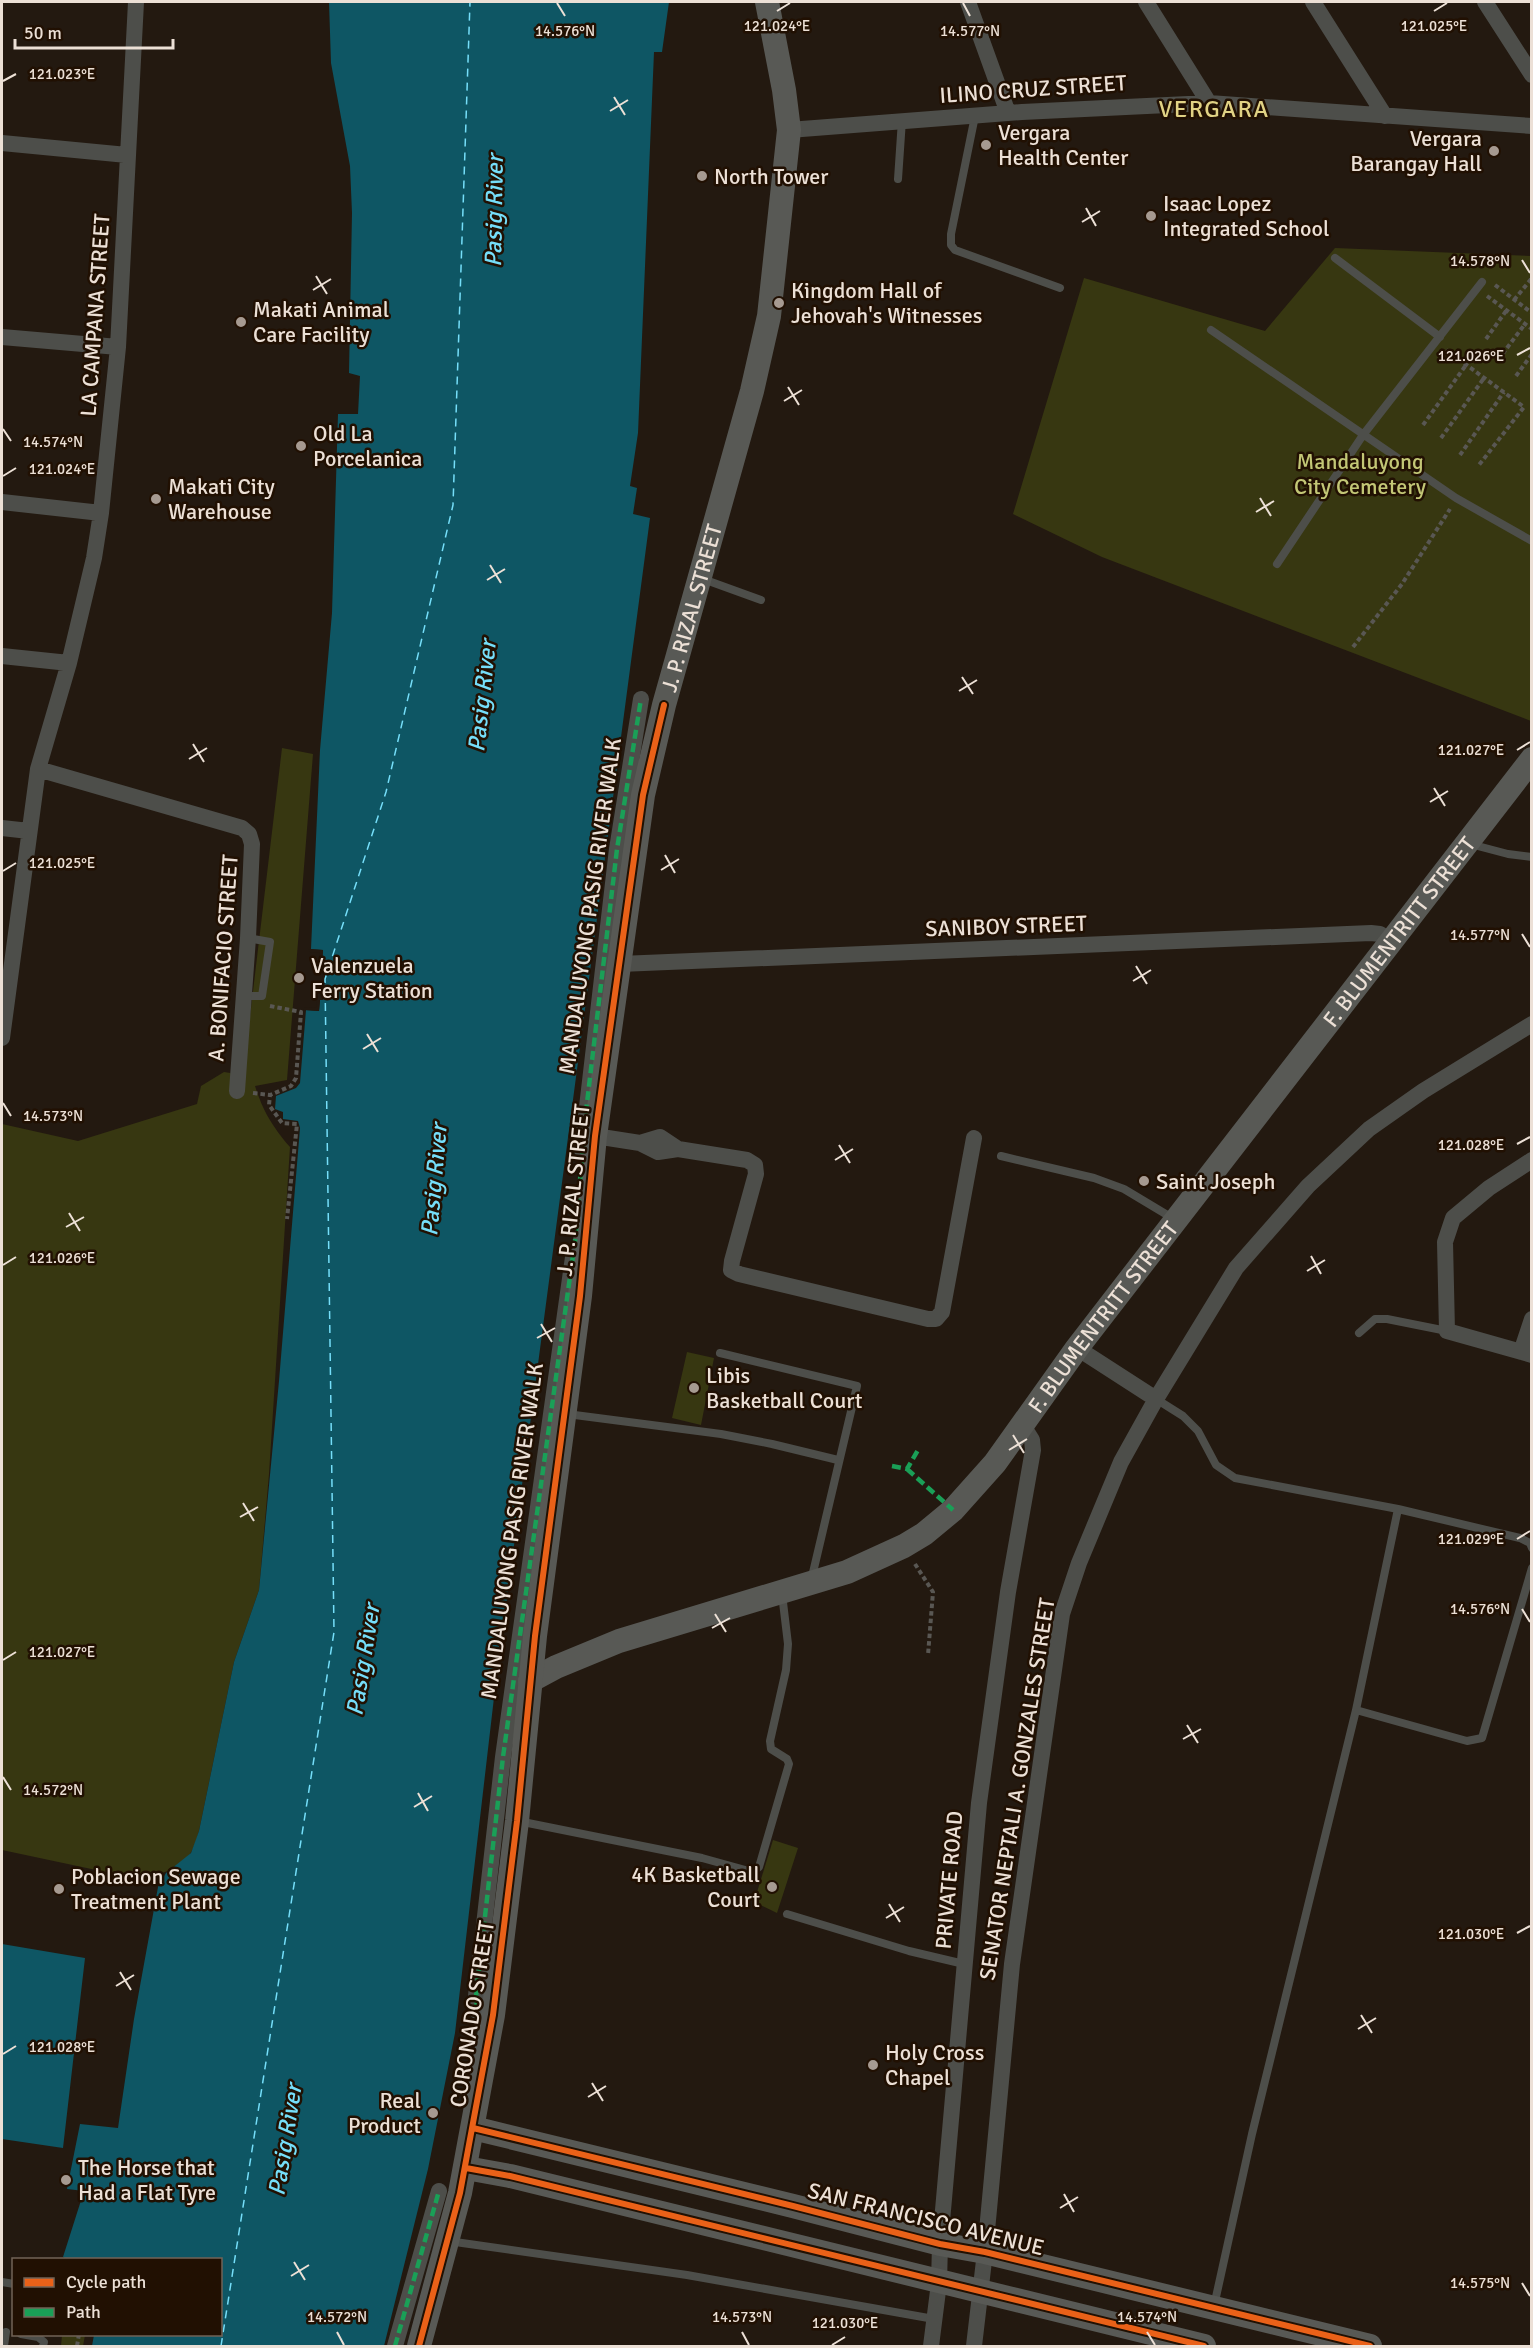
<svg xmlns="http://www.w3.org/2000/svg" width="1533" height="2348" viewBox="0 0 1533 2348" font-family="Signika,sans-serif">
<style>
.green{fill:#373711}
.water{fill:#0e5664}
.pier{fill:#231910}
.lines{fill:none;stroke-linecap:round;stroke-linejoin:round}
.ferry{stroke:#75def9;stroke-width:1.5;stroke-dasharray:8 6;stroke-linecap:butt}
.path{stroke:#595753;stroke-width:4;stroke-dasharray:4.5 3;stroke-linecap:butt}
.lane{stroke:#4d4e4a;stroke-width:8}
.street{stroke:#4d4e4a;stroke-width:16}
.secondary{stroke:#585955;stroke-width:24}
.quiet{stroke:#1a9f57;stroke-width:4.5;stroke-dasharray:9 4.5;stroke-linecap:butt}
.cycleway-casing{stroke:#211002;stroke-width:10}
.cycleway{stroke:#ea6118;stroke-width:6}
.ticks{fill:none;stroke:#ece0d6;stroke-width:2}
.poi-dot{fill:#a69a91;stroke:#211002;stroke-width:2}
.labels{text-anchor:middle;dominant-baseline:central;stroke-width:5;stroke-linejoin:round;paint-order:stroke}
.street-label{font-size:22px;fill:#ece0d6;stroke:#211002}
.poi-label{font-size:22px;fill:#ece0d6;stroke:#211002;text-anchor:start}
.park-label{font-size:22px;fill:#c3c776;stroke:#211002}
.neighbourhood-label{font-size:24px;letter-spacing:1.5px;fill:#e1d284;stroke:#211002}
.water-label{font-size:24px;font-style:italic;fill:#75def9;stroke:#211002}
.ticks-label{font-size:15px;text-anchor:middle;fill:#ece0d6;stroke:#211002;stroke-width:5;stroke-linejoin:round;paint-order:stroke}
</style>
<rect width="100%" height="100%" fill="#231910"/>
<path class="green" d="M1335,248L1531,256V721L1102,557L1013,514L1084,278L1265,331Z
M282,748L313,754L287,1080L255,1086C263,1111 272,1126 290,1147L269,1474L259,1590L234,1662L199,1831C197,1838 194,1848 190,1854C174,1873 153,1878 129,1877L2,1850V1124L78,1141L197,1104L201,1086L224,1072L243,1075Z
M687,1352L714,1358L701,1425L672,1418Z
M773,1840L798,1848L777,1913L754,1902Z
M62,2335H85L83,2346H61Z"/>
<path class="water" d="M329,2H669L662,52H654L638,433L630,486L637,488L633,514L650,518L495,1689L455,2033L428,2169L384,2346H92L94,2335L220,2334V2260H69L63,2257L84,2191L67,2189L80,2124L118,2128L134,2019L158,1887L166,1873L191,1853L199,1831L234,1662L259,1590L279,1381L300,1128L298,1121L283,1119V1112L275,1109L276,1096L296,1088L300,1083L306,1010L319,1011L320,1000H323L326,963H322L323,950L311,949L320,750L332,613L338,414H358L360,376L349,373L352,213L350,166L331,63Z
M2,1944L85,1958L63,2148L2,2139Z"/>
<path class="pier" d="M308,949L323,950L322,962L326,963L323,1000H320L319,1011L303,1010L305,1007L316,1008L317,999L320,997L322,979L323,966L319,964L320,953L310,952Z"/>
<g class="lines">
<path class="ferry" d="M221,2346L334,1632L325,979L386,792L453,505L470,2"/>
<path class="path" d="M1495,285L1532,313
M1487,296L1532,329
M1514,300L1532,278
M1486,339L1506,311
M1446,350L1524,407L1479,465
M1498,360L1525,324
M1516,376L1532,354
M1423,425L1466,365
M1441,438L1484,378
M1460,455L1504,392
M1353,647L1402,584L1450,509
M270,1006L301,1012L296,1078L291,1086L270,1095L269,1105L282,1123L297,1124L287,1219
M253,1093L270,1095
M915,1564L933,1592L928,1655
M77,2346L79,2334"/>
<path class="lane" d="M975,116L951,234V245L955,250L1060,288
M898,179L902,120
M1335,258L1440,337
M1211,330L1456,498L1532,541
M1277,564L1363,435L1482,282
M703,579L761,600
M1470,844L1508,854L1532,857
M244,996H262L270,942L248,938
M1001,1156L1094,1178L1124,1189L1174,1219
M1359,1333L1375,1319H1387L1447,1331
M720,1353L857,1386L811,1581
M1156,1399L1183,1416L1198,1431L1216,1465L1235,1478L1398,1509L1520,1538L1530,1543L1532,1548
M567,1414L721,1434L772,1444L838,1460
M1356,1710L1467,1741L1482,1738L1532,1568
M518,1821L702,1858L749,1871L755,1870L759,1867L789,1764L787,1759L771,1749L770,1741L786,1670L788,1644L782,1594
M787,1914L909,1951L964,1964
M448,2241L687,2275L934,2319
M2,2282L14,2284
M1214,2306L1252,2134L1356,1710L1398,1509
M21,2334L38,2337L44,2342L43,2346
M4,2346L6,2332"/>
<path class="street" d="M968,2L1008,113
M1146,2L1209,103
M1313,2L1385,116
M1485,2L1532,75
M789,130L1022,112L1209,103L1532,126
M2,143L127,155
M2,337L118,347
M2,502L101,513
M2,656L69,663
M38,769L242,828L249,834L252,844L248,938L237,1091
M2,828L29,831
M620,964L1371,933L1380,934L1391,941
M2,1038L38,769L69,663L94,558L101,513L118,347L136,2
M595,1136L640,1143L658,1152L678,1149L747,1160L755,1165L756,1174L732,1261L731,1270L739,1274L928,1319H936L942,1312L974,1138
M640,1143L660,1137L678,1149
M582,1150L617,849L641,699
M1532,1160L1489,1188L1453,1218L1445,1242L1447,1331L1532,1355
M1077,1348L1156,1399
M1521,1352L1532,1319
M477,2011L476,1996L503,1757L573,1257
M395,2346L439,2191
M931,2346L939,2283L940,2244L979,1803L1008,1592L1033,1450L1032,1440L1022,1424
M974,2346L985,2252L1012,1964L1062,1614L1079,1563L1121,1462L1156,1399L1236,1268L1308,1186L1369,1129L1423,1091L1532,1024"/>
<g class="secondary">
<path id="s1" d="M530,1681L556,1667L619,1641L847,1572L904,1546L924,1534L953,1510L995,1463L1077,1348L1532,759"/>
<path d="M473,2128L793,2206L940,2244L985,2252L1370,2346"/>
<path d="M466,2168L510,2176L1204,2346"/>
<path id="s2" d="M419,2346L460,2193L493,2015L517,1821L535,1636L580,1296L595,1136L643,795L664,705L752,391L769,316L789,130L784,90L767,2"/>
</g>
<path class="quiet" d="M892,1466L907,1469L918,1450
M907,1469L953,1510
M477,2011L476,1996L503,1757L575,1241L585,1120L617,849L641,699
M395,2346L439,2191"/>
<defs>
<path id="cycleway" d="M473,2128L793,2206L940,2244L985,2252L1370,2346
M466,2168L510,2176L1204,2346
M419,2346L460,2193L493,2015L517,1821L535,1636L580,1296L595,1136L643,795L664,705"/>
</defs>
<use href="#cycleway" class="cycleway-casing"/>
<use href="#cycleway" class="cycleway"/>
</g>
<path class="ticks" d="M557,3L565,16M963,3L970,16M777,11L790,3M1434,11L1447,3M3,81L16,74M614,97L625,115M610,111L628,100M1086,208L1096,226M1082,222L1100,211M1522,260L1530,273M316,276L327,294M313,290L331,279M1517,355L1530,348M788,387L799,405M784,401L802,390M3,429L11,441M3,476L16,468M1260,498L1271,516M1256,512L1274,501M490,565L501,583M487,580L505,569M962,677L973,694M959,691L977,680M193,744L204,762M1517,750L1530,742M189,759L207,748M1434,788L1445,806M1430,802L1448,791M665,855L675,873M661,870L679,859M3,871L16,863M1522,934L1530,947M1136,966L1147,984M1133,981L1151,970M367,1034L378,1052M363,1049L381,1038M3,1103L11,1116M1517,1144L1530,1137M839,1145L850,1163M835,1160L853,1149M69,1213L80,1231M66,1227L84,1217M1311,1256L1321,1274M3,1265L16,1257M1307,1271L1325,1260M541,1324L552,1342M537,1338L555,1328M1013,1435L1024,1453M1009,1450L1027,1439M243,1503L254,1521M240,1517L258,1507M1517,1539L1530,1531M1522,1609L1530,1622M715,1614L726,1632M712,1628L730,1618M3,1660L16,1652M1187,1725L1198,1743M1183,1739L1201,1729M3,1777L11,1790M418,1793L428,1811M414,1807L432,1796M889,1904L900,1922M886,1918L904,1907M1517,1933L1530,1926M120,1972L131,1990M116,1986L134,1975M1361,2015L1372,2033M1358,2029L1376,2018M3,2054L16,2046M592,2083L603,2101M588,2097L606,2086M1064,2194L1074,2212M1060,2208L1078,2197M294,2262L305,2280M291,2276L309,2265M1522,2283L1530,2296M337,2332L344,2345M742,2332L749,2345M1147,2332L1155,2345M832,2345L845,2337"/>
<g class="poi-dot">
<circle cx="986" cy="145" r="6"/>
<circle cx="1494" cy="151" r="6"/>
<circle cx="702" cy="176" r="6"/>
<circle cx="1151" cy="216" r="6"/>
<circle cx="779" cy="303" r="6"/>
<circle cx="241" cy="322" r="6"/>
<circle cx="301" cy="446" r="6"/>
<circle cx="156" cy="499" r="6"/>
<circle cx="299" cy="978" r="6"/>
<circle cx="1144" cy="1181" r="6"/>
<circle cx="694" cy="1388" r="6"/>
<circle cx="772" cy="1887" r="6"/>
<circle cx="59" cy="1889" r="6"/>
<circle cx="873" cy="2065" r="6"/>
<circle cx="433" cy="2113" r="6"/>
<circle cx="66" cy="2180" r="6"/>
</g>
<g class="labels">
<g class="street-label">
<text transform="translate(1033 89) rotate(-4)">ILINO CRUZ STREET</text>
<text transform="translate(95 315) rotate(-86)">LA CAMPANA STREET</text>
<text stroke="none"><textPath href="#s2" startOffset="1762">J. P. RIZAL STREET</textPath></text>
<text transform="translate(590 906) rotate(-82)">MANDALUYONG PASIG RIVER WALK</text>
<text transform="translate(1006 926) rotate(-2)">SANIBOY STREET</text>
<text stroke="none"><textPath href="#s1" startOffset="1190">F. BLUMENTRITT STREET</textPath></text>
<text transform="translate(223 958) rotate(-86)">A. BONIFACIO STREET</text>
<text transform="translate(573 1190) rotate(-84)">J. P. RIZAL STREET</text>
<text stroke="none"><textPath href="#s1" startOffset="704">F. BLUMENTRITT STREET</textPath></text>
<text transform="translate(512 1531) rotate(-82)">MANDALUYONG PASIG RIVER WALK</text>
<text transform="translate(1017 1789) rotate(-81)">SENATOR NEPTALI A. GONZALES STREET</text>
<text transform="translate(949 1880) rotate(-85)">PRIVATE ROAD</text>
<text transform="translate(472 2014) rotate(-81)">CORONADO STREET</text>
<text transform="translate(926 2219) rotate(14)">SAN FRANCISCO AVENUE</text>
</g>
<g class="poi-label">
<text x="998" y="132">Vergara<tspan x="998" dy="25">Health Center</tspan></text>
<text x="1482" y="138" text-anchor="end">Vergara<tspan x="1482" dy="25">Barangay Hall</tspan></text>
<text x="714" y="176">North Tower</text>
<text x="1163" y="203">Isaac Lopez<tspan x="1163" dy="25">Integrated School</tspan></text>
<text x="791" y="290">Kingdom Hall of<tspan x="791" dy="25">Jehovah's Witnesses</tspan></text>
<text x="253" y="309">Makati Animal<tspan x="253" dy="25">Care Facility</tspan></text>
<text x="313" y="433">Old La<tspan x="313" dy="25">Porcelanica</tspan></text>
<text x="168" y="486">Makati City<tspan x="168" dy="25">Warehouse</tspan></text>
<text x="311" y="965">Valenzuela<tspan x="311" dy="25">Ferry Station</tspan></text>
<text x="1156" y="1181">Saint Joseph</text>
<text x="706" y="1375">Libis<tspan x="706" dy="25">Basketball Court</tspan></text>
<text x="760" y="1874" text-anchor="end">4K Basketball<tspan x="760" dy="25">Court</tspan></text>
<text x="71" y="1876">Poblacion Sewage<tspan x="71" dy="25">Treatment Plant</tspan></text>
<text x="885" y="2052">Holy Cross<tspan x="885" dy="25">Chapel</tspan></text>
<text x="421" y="2100" text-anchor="end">Real<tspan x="421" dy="25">Product</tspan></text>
<text x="78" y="2167">The Horse that<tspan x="78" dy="25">Had a Flat Tyre</tspan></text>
</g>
<g class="park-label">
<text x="1360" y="461">Mandaluyong<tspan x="1360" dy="25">City Cemetery</tspan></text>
</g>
<g class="neighbourhood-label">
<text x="1214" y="109">VERGARA</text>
</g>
<g class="water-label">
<text transform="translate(494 211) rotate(-89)">Pasig River</text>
<text transform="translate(482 696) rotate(-84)">Pasig River</text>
<text transform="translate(434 1180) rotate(-85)">Pasig River</text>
<text transform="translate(363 1660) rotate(-81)">Pasig River</text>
<text transform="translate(285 2140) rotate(-81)">Pasig River</text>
</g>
</g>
<g class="ticks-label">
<text x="777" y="31">121.024°E</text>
<text x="1434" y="31">121.025°E</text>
<text x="565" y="36">14.576°N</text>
<text x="970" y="36">14.577°N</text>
<text x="62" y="79">121.023°E</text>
<text x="1480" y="266">14.578°N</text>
<text x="1471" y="361">121.026°E</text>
<text x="53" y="447">14.574°N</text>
<text x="62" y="474">121.024°E</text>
<text x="1471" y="755">121.027°E</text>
<text x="62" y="868">121.025°E</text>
<text x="1480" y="940">14.577°N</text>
<text x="53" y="1121">14.573°N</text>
<text x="1471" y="1150">121.028°E</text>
<text x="62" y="1263">121.026°E</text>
<text x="1471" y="1544">121.029°E</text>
<text x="1480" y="1614">14.576°N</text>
<text x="62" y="1657">121.027°E</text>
<text x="53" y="1795">14.572°N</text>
<text x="1471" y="1939">121.030°E</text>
<text x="62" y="2052">121.028°E</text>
<text x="1480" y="2288">14.575°N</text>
<text x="337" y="2322">14.572°N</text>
<text x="742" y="2322">14.573°N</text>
<text x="1147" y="2322">14.574°N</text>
<text x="845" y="2328">121.030°E</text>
</g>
<rect width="1533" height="2348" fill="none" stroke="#ece0d6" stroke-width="6"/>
<rect x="12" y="2258" width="210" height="78" fill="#211002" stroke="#726357" stroke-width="1.5"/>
<rect x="24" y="2278" width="30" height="9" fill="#ea6118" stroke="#726357" stroke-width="1.5"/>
<text x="66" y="2288" font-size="18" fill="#ece0d6">Cycle path</text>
<rect x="24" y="2308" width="30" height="9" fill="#1a9f57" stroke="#726357" stroke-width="1.5"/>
<text x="66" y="2318" font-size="18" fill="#ece0d6">Path</text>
<path d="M15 39v9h158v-9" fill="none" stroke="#ece0d6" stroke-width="3"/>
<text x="24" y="39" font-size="18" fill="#ece0d6" stroke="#211002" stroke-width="4.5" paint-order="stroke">50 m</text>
</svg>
